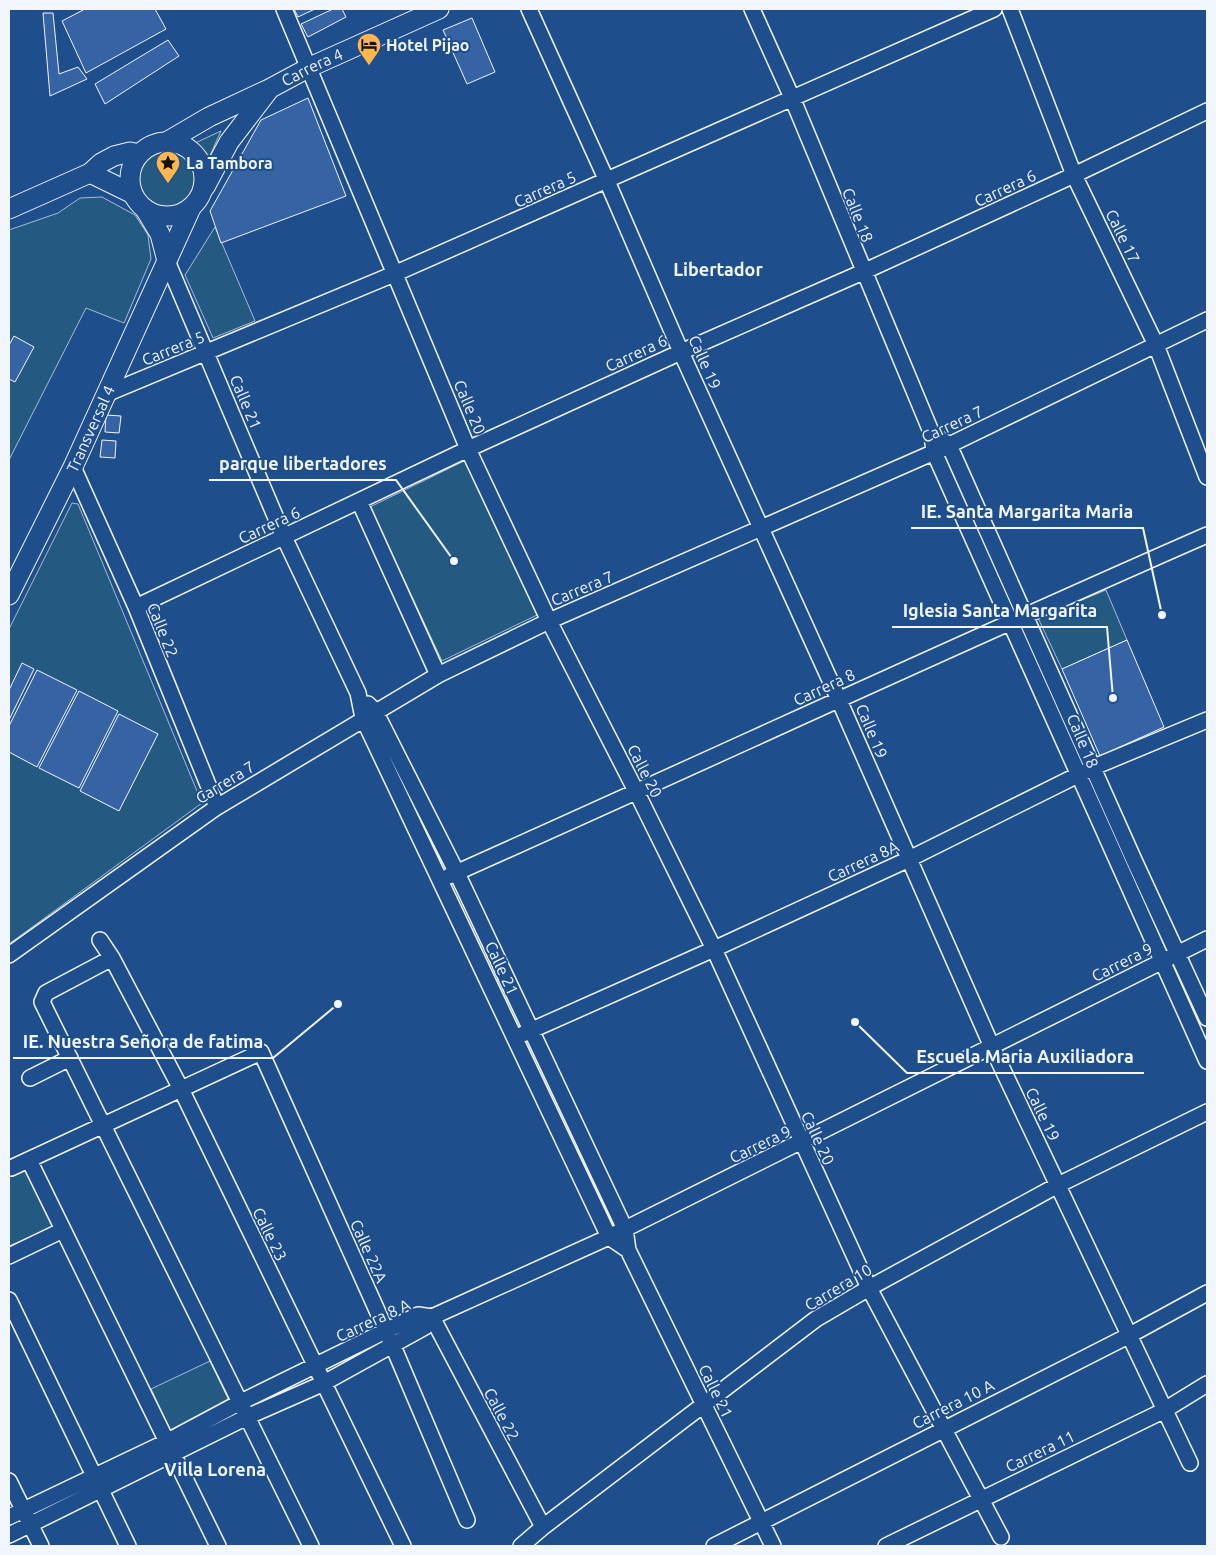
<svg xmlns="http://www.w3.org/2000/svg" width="1216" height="1555" viewBox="0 0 1216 1555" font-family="Ubuntu,sans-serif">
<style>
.green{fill:#245a82;stroke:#a8bbd7}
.building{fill:#3563a3;stroke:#f2f6ff}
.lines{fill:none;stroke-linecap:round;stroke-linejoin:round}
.minor-casing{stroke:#f2f6ff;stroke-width:18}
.major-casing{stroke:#f2f6ff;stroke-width:21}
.minor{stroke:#1f4e8c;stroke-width:15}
.major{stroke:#1f4e8c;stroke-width:19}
.labels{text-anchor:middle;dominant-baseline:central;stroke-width:4;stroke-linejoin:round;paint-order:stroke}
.poi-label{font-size:16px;font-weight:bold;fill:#f2f6ff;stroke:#1f4e8c;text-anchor:start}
.street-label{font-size:16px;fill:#f2f6ff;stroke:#1f4e8c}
.neighbourhood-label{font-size:18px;font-weight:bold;fill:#f2f6ff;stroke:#1f4e8c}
.leader{fill:none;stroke:#f2f6ff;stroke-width:2}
.callout-dot{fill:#f2f6ff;stroke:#1f4e8c;stroke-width:2}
.callout-label{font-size:18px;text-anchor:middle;font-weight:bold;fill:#f2f6ff;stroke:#1f4e8c;stroke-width:4;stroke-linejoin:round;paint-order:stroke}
</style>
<rect width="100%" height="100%" fill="#1f4e8c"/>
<path class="green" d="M221,131L208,160L195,143Z
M138 182a31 31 0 1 1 62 0a31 31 0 1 1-62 0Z
M102,197L135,215L148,235L151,259L124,323L86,308L9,460V230L58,213L80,198Z
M215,227L255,321L213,338L185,275Z
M466,460L537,615L442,661L370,507Z
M72,503L78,504L202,803L9,944V629Z
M1106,590L1127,640L1062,669L1038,618Z
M25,1165L53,1227L9,1246V1172Z
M210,1361L232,1407L173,1436L151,1389Z"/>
<path class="building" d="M85,9H155L166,29L86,73L62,21Z
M294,9H315L298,17Z
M333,9H342L346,17L308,37L301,24Z
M43,13H53L59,74L78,67L87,79L50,96Z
M472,18L495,72L467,84L443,30Z
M168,40L179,56L105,104L95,84Z
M308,98L346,196L221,243L210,211L261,120Z
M14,336L34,347L15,382L9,379V345Z
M106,415L121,416L119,433L105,432Z
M102,440L116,441L115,458L100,457Z
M1127,640L1164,727L1100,756L1062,669Z
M22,663L34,669L9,720V690Z
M37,670L77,690L37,767L9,752V726Z
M79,691L118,711L79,788L39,768Z
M119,714L158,734L119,811L80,791Z"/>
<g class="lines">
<defs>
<path id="minor" d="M284,9L468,449L549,621L637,793L714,949L869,1288L1001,1537
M529,9L607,181L681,352L839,700L992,1047L1190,1463
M752,9L793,100L932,434L934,452L1207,1061
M1010,9L1074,175L1156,345L1207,477
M167,261L284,537L358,693L363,718L609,1237L628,1250
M106,394L394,274L994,9
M942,440L949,445L1134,860L1207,1018
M73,467L136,607L217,807
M359,501L438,675
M136,607L468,449L681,352L863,272L1074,175L1207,111
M368,704L375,711L457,873L625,1229L628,1250L773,1546
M449,876C702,763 953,646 1207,535
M100,940L112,958L181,1089L403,1546
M9,955L217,807L438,675L549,621L939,450L1207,320
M112,958L46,993L42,1002L311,1546
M523,1034L714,949L907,860L1094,767L1207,720
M30,1078L70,1058
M29,1160L218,1546
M11,1168L261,1052L393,1346L467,1520
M9,1256L63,1230
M9,1300L128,1546
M432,1317L609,1237L1207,939
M432,1317L543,1527
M9,1481L41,1546
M9,1517L166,1442L239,1403L418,1315L432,1317
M9,1535L247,1417L322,1384L425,1327L432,1317
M521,1546L543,1527L816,1319L869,1288L1058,1185L1207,1112
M714,1546L1128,1336L1207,1293
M886,1546L1163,1411L1207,1384"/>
<g id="major">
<path id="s1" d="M168,141L209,117L269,89L310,67L439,9"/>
<circle cx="167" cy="179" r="37"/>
<path d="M90,173L133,194"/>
<path d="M205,187L229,142L268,91"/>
<path d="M9,209L90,173L101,163L114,156L130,152L139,154"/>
<path d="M145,209L160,234L167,261"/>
<path id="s2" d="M9,595L73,467L191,208"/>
</g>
</defs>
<use href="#minor" class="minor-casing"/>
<use href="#major" class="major-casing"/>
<use href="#minor" class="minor"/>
<use href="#major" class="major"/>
</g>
<defs>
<symbol id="hotel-pin" viewBox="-11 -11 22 30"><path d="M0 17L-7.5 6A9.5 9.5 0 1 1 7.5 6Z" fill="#ffb74d" stroke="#1f4e8c"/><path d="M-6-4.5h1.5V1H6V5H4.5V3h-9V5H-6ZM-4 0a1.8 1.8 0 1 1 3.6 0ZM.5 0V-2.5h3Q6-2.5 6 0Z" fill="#111"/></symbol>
<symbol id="sight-pin" viewBox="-11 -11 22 30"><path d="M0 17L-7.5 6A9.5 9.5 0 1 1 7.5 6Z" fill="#ffb74d" stroke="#1f4e8c"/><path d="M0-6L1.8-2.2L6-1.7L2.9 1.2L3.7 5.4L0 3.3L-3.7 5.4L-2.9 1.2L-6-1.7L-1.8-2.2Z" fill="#111"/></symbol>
</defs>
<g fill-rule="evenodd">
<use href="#hotel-pin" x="355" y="31" width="28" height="38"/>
<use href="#sight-pin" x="154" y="149" width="28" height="38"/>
</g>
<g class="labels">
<g class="poi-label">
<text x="386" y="45">Hotel Pijao</text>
<text x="186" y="163">La Tambora</text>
</g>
<g class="street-label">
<text stroke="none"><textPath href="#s1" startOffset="162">Carrera 4</textPath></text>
<text transform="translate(1005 188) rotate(-25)">Carrera 6</text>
<text transform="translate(545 189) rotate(-24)">Carrera 5</text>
<text transform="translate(858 215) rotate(68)">Calle 18</text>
<text transform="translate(1123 236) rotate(64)">Calle 17</text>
<text transform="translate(173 348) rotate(-22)">Carrera 5</text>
<text transform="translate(636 353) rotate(-25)">Carrera 6</text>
<text transform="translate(705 362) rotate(66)">Calle 19</text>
<text transform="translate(246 402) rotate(67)">Calle 21</text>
<text transform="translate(470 407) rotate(67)">Calle 20</text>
<text transform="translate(952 424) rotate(-25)">Carrera 7</text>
<text stroke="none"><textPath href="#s2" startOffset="185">Transversal 4</textPath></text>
<text transform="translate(269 525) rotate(-25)">Carrera 6</text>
<text transform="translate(582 588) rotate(-23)">Carrera 7</text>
<text transform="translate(163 630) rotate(68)">Calle 22</text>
<text transform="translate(824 687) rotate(-25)">Carrera 8</text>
<text transform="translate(872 731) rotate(67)">Calle 19</text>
<text transform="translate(1083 741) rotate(67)">Calle 18</text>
<text transform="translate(645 771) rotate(63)">Calle 20</text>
<text transform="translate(225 782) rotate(-32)">Carrera 7</text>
<text transform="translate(863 861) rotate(-25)">Carrera 8A</text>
<text transform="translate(1122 962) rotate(-27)">Carrera 9</text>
<text transform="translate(502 968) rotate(65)">Calle 21</text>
<text transform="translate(1043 1114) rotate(64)">Calle 19</text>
<text transform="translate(818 1138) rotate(65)">Calle 20</text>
<text transform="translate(760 1144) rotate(-26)">Carrera 9</text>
<text transform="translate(270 1234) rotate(64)">Calle 23</text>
<text transform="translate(369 1251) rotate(66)">Calle 22A</text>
<text transform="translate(838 1287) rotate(-31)">Carrera 10</text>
<text transform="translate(373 1320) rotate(-25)">Carrera 8 A</text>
<text transform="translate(716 1391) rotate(64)">Calle 21</text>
<text transform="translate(953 1404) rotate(-27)">Carrera 10 A</text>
<text transform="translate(502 1414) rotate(62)">Calle 22</text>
<text transform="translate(1040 1451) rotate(-26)">Carrera 11</text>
</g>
<g class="neighbourhood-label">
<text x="718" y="269">Libertador</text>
<text x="215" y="1469">Villa Lorena</text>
</g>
</g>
<path class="leader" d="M454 561L396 480H209M1162 615L1143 528H911M1113 698L1107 627H892M338 1004L273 1058H13M855 1022L907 1073H1144"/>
<g class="callout-dot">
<circle cx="454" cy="561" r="5"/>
<circle cx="1162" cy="615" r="5"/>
<circle cx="1113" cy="698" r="5"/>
<circle cx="338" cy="1004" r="5"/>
<circle cx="855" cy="1022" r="5"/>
</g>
<g class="callout-label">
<text x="303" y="470">parque libertadores</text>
<text x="1027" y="518">IE. Santa Margarita Maria</text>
<text x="1000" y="617">Iglesia Santa Margarita</text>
<text x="143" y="1048">IE. Nuestra Señora de fatima</text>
<text x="1025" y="1063">Escuela Maria Auxiliadora</text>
</g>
<rect width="1216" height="1555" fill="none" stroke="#f2f6ff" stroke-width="20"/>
</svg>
